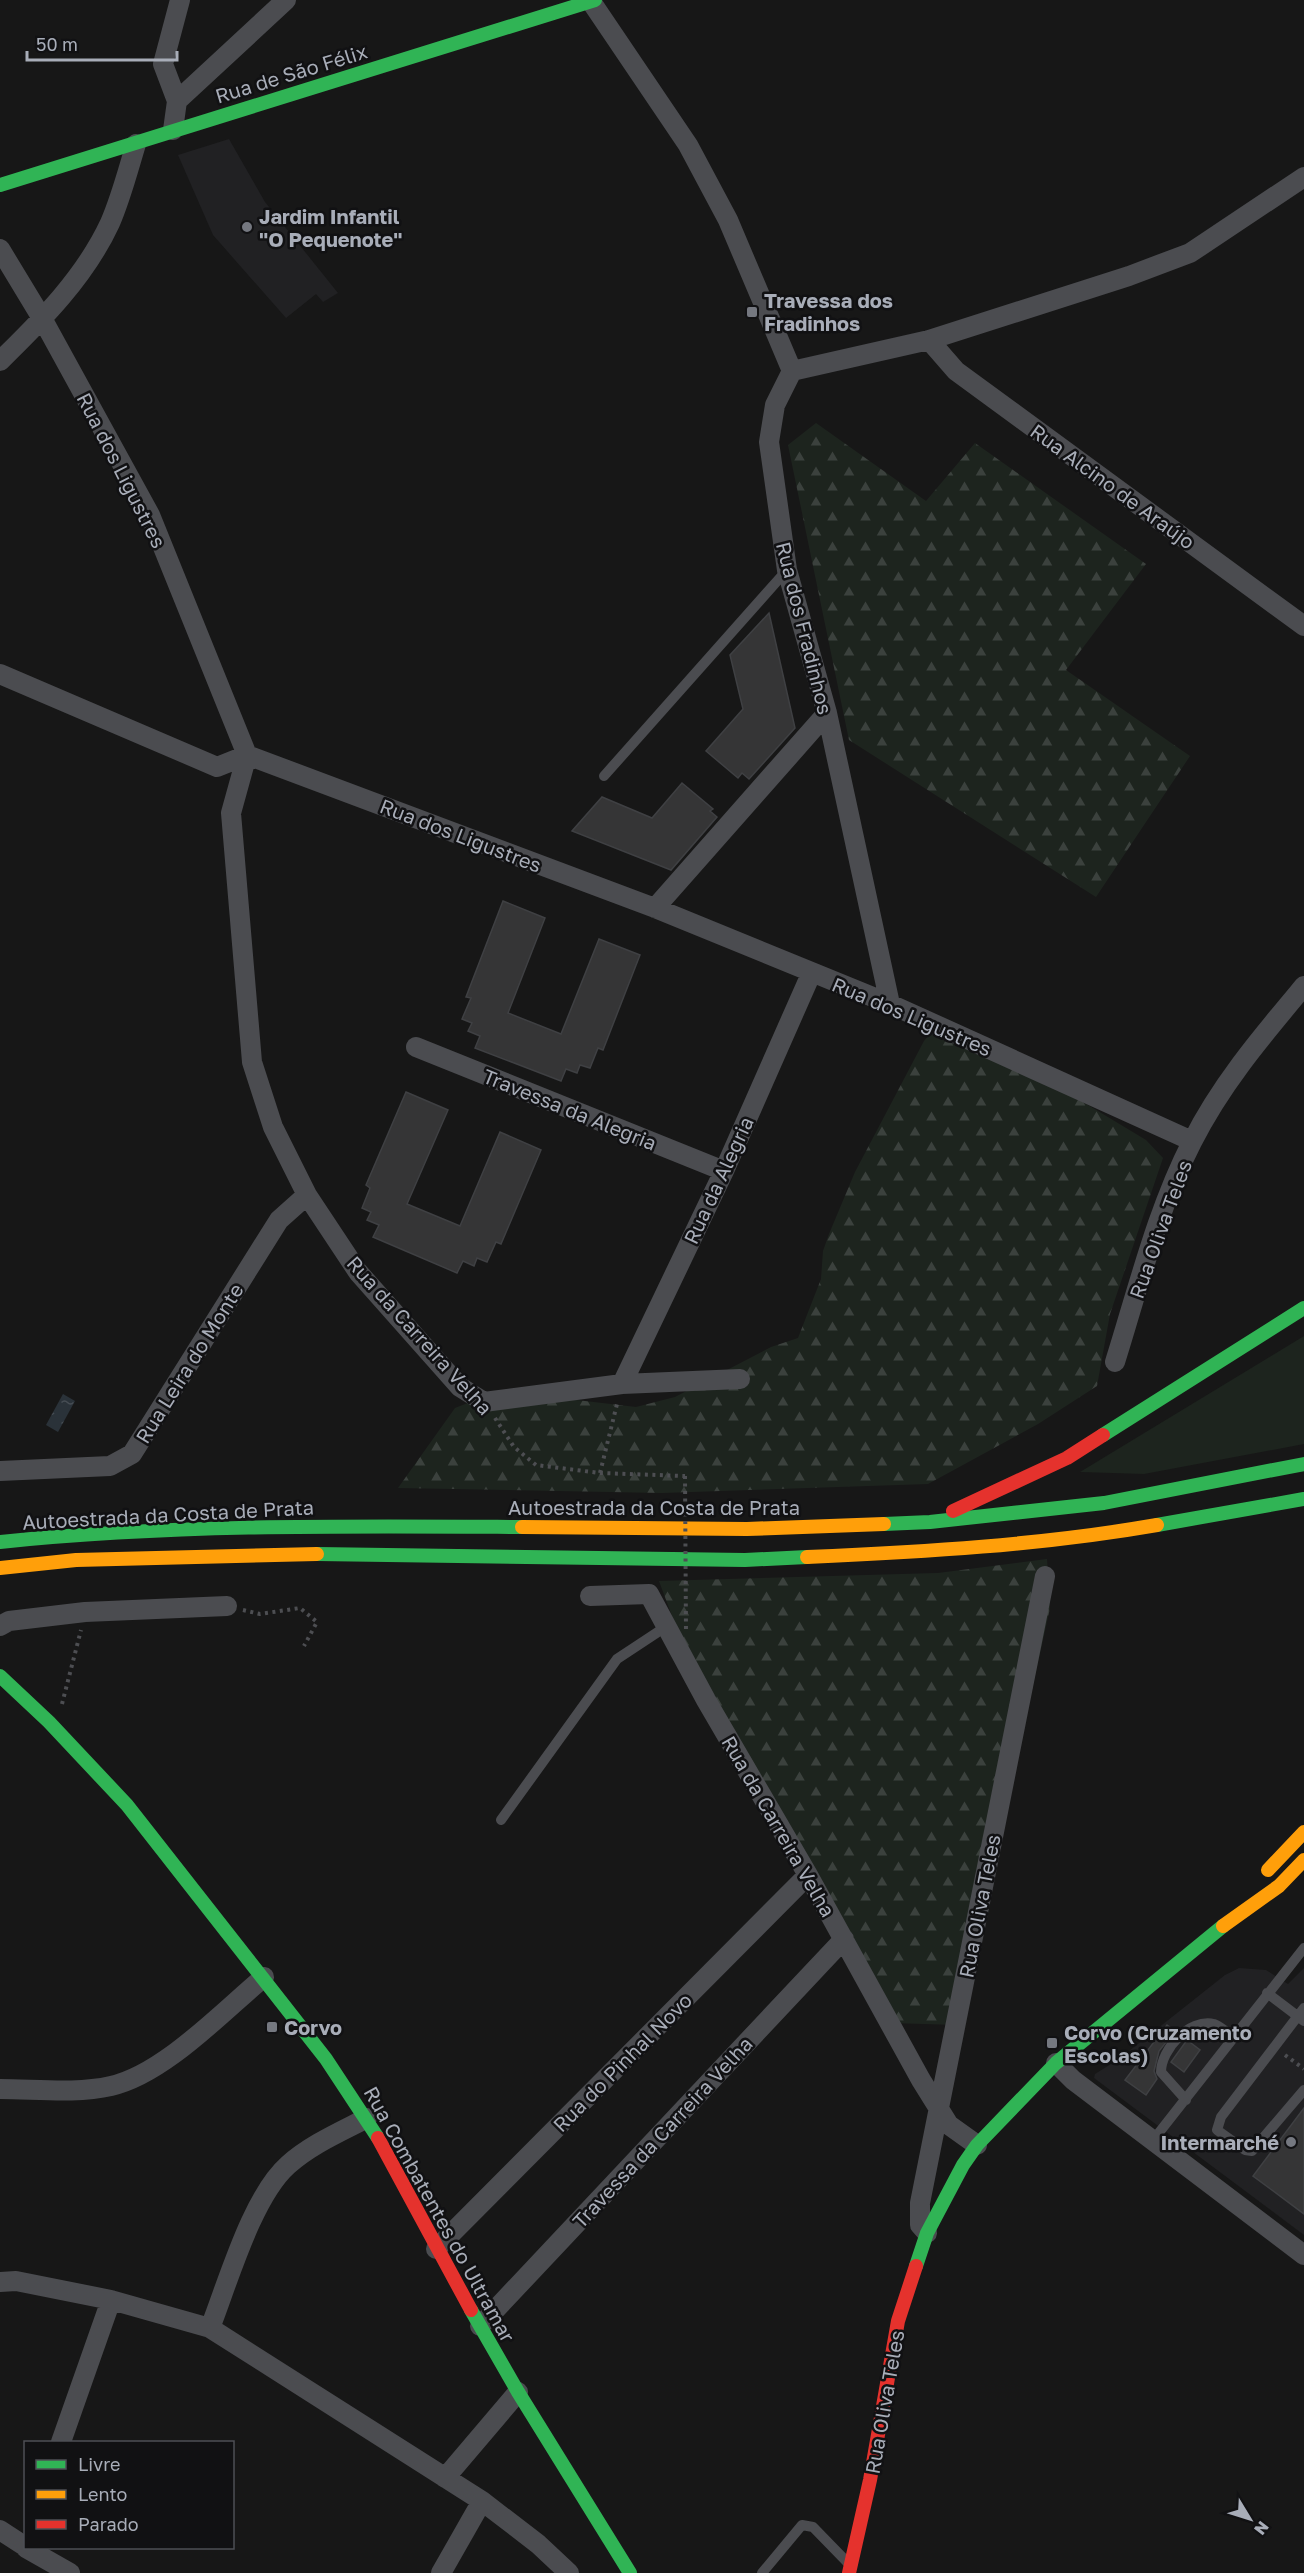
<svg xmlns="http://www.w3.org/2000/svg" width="1304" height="2573" viewBox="0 0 1304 2573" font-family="'Golos Text',sans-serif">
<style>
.built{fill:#212123}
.green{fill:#1d241e}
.forest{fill:url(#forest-firs)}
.water{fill:url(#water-ripples)}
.building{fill:#353536;stroke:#3f4043;stroke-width:1.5}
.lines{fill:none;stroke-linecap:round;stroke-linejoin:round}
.path{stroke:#4d4e52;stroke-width:4;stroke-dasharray:3 4.5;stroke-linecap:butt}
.lane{stroke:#4b4c50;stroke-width:10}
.street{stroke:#4b4c50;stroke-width:20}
.fast{stroke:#30b455;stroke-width:14}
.slow{stroke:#ff9f0a;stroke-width:14}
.jam{stroke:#e5322d;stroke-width:14}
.path-bridge{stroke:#4d4e52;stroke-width:4;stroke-dasharray:3 4.5;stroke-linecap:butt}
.poi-dot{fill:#757880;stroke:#111113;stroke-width:2}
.labels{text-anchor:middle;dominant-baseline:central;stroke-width:5;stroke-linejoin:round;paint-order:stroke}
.street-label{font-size:20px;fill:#a8adb8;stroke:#111113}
.poi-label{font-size:20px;font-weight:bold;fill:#a8adb8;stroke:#111113;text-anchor:start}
</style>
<defs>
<pattern id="forest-firs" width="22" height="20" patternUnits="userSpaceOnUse" patternTransform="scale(1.5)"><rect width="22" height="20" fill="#1d241e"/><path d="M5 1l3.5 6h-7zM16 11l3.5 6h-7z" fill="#3b413d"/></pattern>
<pattern id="water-ripples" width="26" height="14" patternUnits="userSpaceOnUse" patternTransform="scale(1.5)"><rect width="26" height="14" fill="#2a3239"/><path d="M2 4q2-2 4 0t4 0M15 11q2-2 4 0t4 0" fill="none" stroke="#464d54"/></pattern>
</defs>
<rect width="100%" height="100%" fill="#171717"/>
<path class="built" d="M229,139L265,202L338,293L323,302L316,294L286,318L213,235L178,155Z
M1239,1968L1266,1970L1288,1984L1304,1968V2235L1094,2078L1095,2074L1119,2059L1225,1975Z"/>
<path class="green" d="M1304,1336V1444L1144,1474L1080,1472Z"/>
<path class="forest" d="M816,423L926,501L975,443L1146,564L1066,670L1190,756L1096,897L849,740L788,445Z
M934,1029L1058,1087L1146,1140L1163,1158L1110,1314L1097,1386L1038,1424L928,1484L662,1493L398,1488L455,1408L478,1399H568L636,1407L675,1397L771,1347L798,1338L821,1279L823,1251L829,1234L855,1172L924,1041Z
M1047,1559L1050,1608L958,2025L892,2023L707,1710L659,1581L938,1573Z"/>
<path class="water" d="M63,1394L75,1401L58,1432L46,1425Z"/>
<path class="building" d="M769,613L795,728L749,779L742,773L738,778L706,751L743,709L730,655Z
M682,783L713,809L710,811L717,817L671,870L572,831L602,797L652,818Z
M503,901L545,918L508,1013L561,1034L599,939L640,955L603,1050L598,1048L590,1068L580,1065L577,1073L566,1069L561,1081L475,1048L480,1036L468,1031L472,1023L462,1019L471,998L466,997Z
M406,1092L448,1110L407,1204L460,1226L500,1132L541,1150L501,1244L496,1242L487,1262L477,1258L474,1266L463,1261L457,1273L373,1237L379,1225L367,1220L371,1212L362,1208L370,1188L366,1185Z
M1167,2025L1175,2031L1159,2051L1154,2071L1157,2079L1146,2095L1125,2080Z
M1187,2040L1200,2050L1184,2072L1171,2062Z
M1304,2108V2214L1253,2176Z"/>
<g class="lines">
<path class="path" d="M495,1418L514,1447L536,1465L600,1473L685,1476
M600,1473L617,1404
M243,1610L260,1614L300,1608L317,1622L304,1646
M62,1704L81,1630
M1285,2055L1304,2069"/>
<path class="lane" d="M604,776L787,570
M501,1820L617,1659L667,1626
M1267,1993L1304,2021
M1304,2008L1221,2117L1217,2130L1245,2150L1252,2151L1304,2090
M1186,2100L1161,2072C1161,2050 1189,2018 1214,2024C1220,2026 1228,2033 1233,2037
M1154,2139L1304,1948
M762,2573L802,2525L813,2527L848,2563"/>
<path class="street" d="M590,0L688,145L728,220L792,371
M177,101L163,64L180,0
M173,130L177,101L286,0
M0,249L43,320L150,515L247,755L655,908L890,1004L1192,1141
M929,340L956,371L1304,626
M0,361C42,320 85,277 110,223C121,198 128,170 136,144
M792,371L775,405L769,442L787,570L827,713L890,1004
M792,371L929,340L1129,276L1190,253L1304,177
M0,674L217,767L247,755
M247,755L231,813L252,1062L273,1127L307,1195L358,1272L460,1387L484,1402L622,1384L740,1379
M655,908L827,713
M416,1047L724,1171
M1115,1362C1138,1289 1157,1210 1192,1142C1221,1084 1263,1035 1304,986
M622,1384L724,1171L811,974
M0,1471L110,1466L132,1454L279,1220L307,1195
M590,1596L649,1594L706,1700L808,1875L921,2080L949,2125L977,2145
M0,1626L9,1621L85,1612L227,1606
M1056,2063L1073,2080L1304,2255
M0,2089C36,2089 76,2094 111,2086C164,2074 222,2012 264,1977
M927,2233L920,2225V2203L1045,1576
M436,2249L808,1875
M0,2282L16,2281L111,2300L210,2328L482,2501L538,2544L569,2573
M480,2326L844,1939
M210,2328C228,2282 252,2197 288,2165C310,2145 340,2132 367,2118
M61,2442L111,2300
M445,2478L518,2392
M0,2530L26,2547
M26,2548L70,2573
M441,2573L482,2501"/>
<path class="fast" d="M0,185L595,0
M1103,1435L1304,1308
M884,1524L930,1522L1104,1503L1304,1464
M1157,1525L1304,1499
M0,1542C174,1524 348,1526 522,1527
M317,1554L745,1560L807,1557
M0,1676L49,1722L127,1805L326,2059L378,2138
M916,2266L927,2233L963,2165L977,2145L1056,2063L1223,1926
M471,2310L518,2392L630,2573"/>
<path class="slow" d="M522,1527L747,1529L884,1524
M807,1557C923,1552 1042,1545 1157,1525
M0,1568L76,1560L317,1554
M1268,1870L1304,1832
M1223,1926L1279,1886L1304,1860"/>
<path class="jam" d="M953,1511L1067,1458L1103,1435
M378,2138L471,2310
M849,2573L870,2480L898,2321L916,2266"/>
<path class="path-bridge" d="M685,1476L686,1633"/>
</g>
<g class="poi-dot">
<circle cx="247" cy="227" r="6"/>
<rect x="746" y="306" width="12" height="12" rx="3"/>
<rect x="266" y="2021" width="12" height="12" rx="3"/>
<rect x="1046" y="2037" width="12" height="12" rx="3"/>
<circle cx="1291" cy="2142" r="6"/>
</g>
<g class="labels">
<g class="street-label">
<text transform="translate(291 73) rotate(-17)">Rua de São Félix</text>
<text transform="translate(122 470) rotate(63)">Rua dos Ligustres</text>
<text transform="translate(1113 486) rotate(36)">Rua Alcino de Araújo</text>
<text transform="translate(805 628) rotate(76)">Rua dos Fradinhos</text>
<text transform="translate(461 835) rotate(21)">Rua dos Ligustres</text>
<text transform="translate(912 1016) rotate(23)">Rua dos Ligustres</text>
<text transform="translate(570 1109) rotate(22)">Travessa da Alegria</text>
<text transform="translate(718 1180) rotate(-65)">Rua da Alegria</text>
<text transform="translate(1160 1229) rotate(-70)">Rua Oliva Teles</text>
<text transform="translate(420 1335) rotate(48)">Rua da Carreira Velha</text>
<text transform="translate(189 1363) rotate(-58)">Rua Leira do Monte</text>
<text x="654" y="1507">Autoestrada da Costa de Prata</text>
<text transform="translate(168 1514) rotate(-3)">Autoestrada da Costa de Prata</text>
<text transform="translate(779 1826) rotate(60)">Rua da Carreira Velha</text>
<text transform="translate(979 1906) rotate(-79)">Rua Oliva Teles</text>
<text transform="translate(622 2062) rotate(-45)">Rua do Pinhal Novo</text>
<text transform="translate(662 2132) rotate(-47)">Travessa da Carreira Velha</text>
<text transform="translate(440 2214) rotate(61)">Rua Combatentes do Ultramar</text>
<text transform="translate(884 2402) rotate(-80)">Rua Oliva Teles</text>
</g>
<g class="poi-label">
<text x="259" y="216">Jardim Infantil<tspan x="259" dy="23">"O Pequenote"</tspan></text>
<text x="764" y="300">Travessa dos<tspan x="764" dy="23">Fradinhos</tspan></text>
<text x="284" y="2027">Corvo</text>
<text x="1064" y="2032">Corvo (Cruzamento<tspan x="1064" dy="23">Escolas)</tspan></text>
<text x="1279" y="2142" text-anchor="end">Intermarché</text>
</g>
</g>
<rect x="24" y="2441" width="210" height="108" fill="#111113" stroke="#4d4f55" stroke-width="1.5"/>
<rect x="36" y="2460" width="30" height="9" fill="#30b455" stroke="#4d4f55" stroke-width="1.5"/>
<text x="78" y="2471" font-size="18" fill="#a8adb8">Livre</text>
<rect x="36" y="2490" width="30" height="9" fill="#ff9f0a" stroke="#4d4f55" stroke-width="1.5"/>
<text x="78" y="2501" font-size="18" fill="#a8adb8">Lento</text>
<rect x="36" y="2520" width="30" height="9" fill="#e5322d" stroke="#4d4f55" stroke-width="1.5"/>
<text x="78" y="2531" font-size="18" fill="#a8adb8">Parado</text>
<g transform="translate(1250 2519) rotate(128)" stroke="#111113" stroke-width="4.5" paint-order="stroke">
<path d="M0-4.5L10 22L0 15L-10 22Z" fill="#a8adb8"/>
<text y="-9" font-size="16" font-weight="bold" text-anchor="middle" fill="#a8adb8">N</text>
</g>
<path d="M27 51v9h150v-9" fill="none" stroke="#a8adb8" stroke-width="3"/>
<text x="36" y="51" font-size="18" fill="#a8adb8" stroke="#111113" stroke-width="4.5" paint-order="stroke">50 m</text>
</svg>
